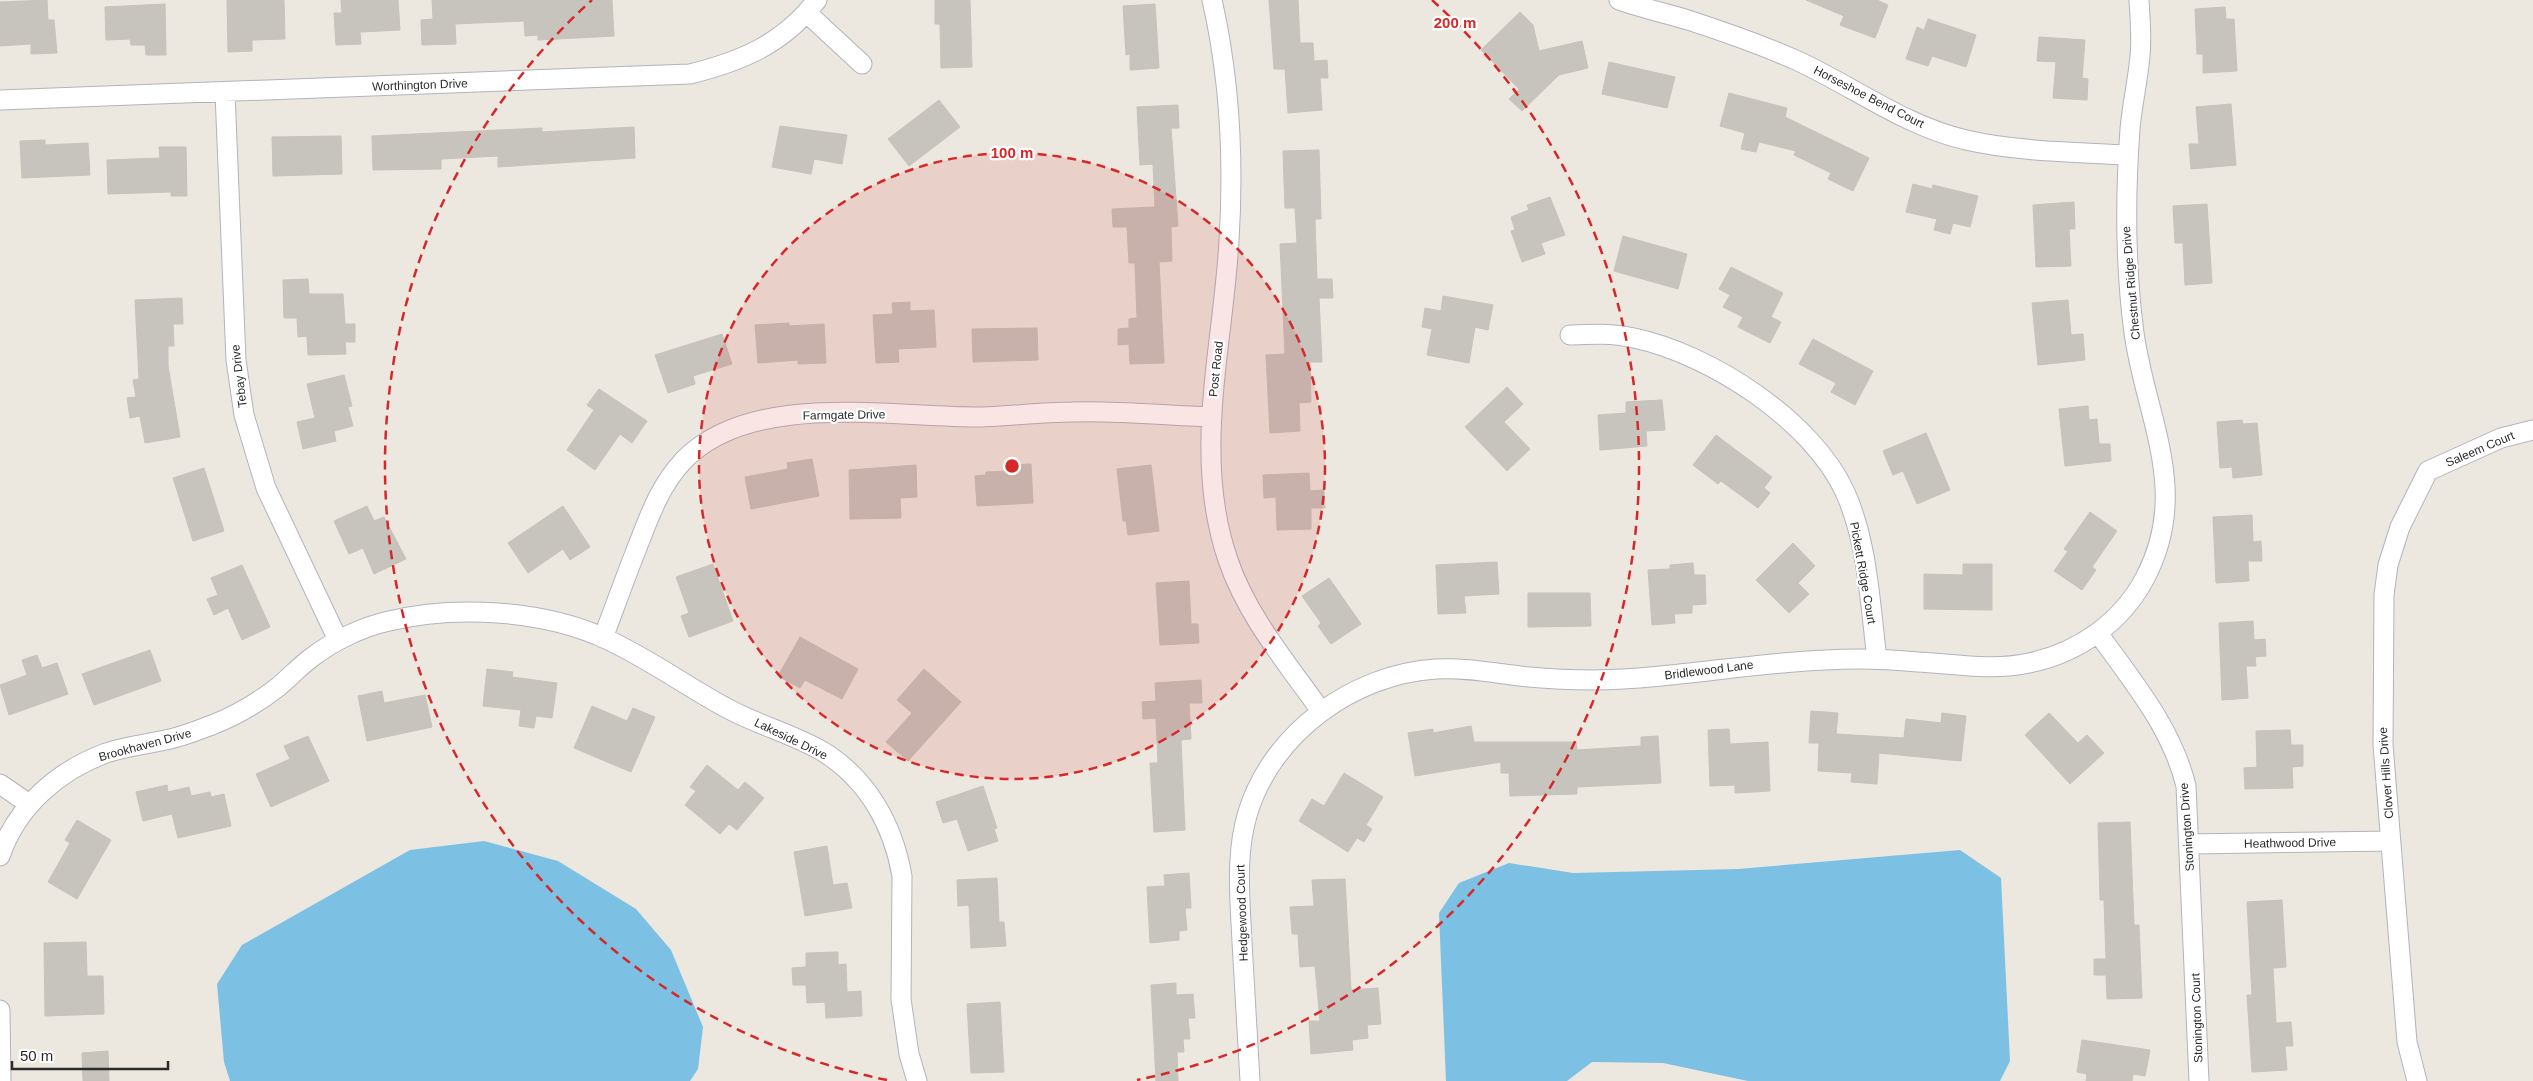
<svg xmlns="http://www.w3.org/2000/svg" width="2533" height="1081" viewBox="0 0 2533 1081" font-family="Arial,sans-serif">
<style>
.water{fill:#7cc0e3}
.building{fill:#c7c4be;stroke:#c7c3b8}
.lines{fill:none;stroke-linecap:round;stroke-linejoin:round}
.minor-casing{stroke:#b2b4bd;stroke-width:21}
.minor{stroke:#fff;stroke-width:19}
.ring{fill:none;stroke:#d62828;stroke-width:2.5;stroke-dasharray:9 6}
.labels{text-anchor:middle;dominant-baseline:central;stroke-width:4.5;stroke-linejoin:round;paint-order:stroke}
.street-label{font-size:12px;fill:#2b2b2b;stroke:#fff}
.centre{fill:#d62828;stroke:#fff;stroke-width:2.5}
.ring-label{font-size:15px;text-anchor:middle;font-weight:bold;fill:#d62828;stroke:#fff;stroke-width:4.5;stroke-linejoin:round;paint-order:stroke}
</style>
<rect width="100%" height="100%" fill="#ece7df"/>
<path class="water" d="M484,841L558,861L636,909L671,950L703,1027L698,1069L690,1081H230L224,1062L217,984L242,945L410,850Z
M1960,850L2001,878L2010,1061L2000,1081H1748L1663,1063L1592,1062L1567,1081H1446L1439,913L1459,883L1509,863L1573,873L1738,869Z"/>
<path class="building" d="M47,0L48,20H54L57,53L31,54V44L0,46V2Z
M227,0H284L285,39L252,40V51L228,52Z
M341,0H398L400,30L360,32L361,44L336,45L334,13H342Z
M432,0H612L614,36L538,40V35L525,36L524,21L455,24L456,44L422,45L421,20L433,19Z
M935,0H970L972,67L941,68L940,24H935Z
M1269,0H1298L1300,43H1313L1314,61L1327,60L1328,78H1320L1322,110L1288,113L1285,69H1274Z
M1806,0H1877L1888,5L1875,38L1840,25L1844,16Z
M165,4L166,55H146L145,45H131L130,39L106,40L105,7Z
M1155,4L1159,68L1130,70V54L1126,55L1123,6Z
M2225,7L2226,19H2234L2237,71L2203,73V54H2197L2195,9Z
M1520,12L1533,25L1539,51L1582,41L1588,68L1559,75L1522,111L1509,99L1519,89L1481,50Z
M1928,19L1976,35L1966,67L1932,56L1928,66L1906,59L1917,27L1924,30Z
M2039,37L2085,40L2082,78L2088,79L2087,100L2053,98L2056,62L2037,61Z
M1609,62L1675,77L1667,108L1602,94Z
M1729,93L1787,108L1785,117L1869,158L1853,191L1828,179L1831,173L1794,155L1796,151L1759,142L1756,152L1741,149L1745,133L1720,126Z
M939,100L960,127L909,166L888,139Z
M2231,104L2236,165L2191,169L2189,144H2199L2196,107Z
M1178,105L1179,128H1171L1178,226L1171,227L1172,261L1159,262L1164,363L1130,364L1129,344L1118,345V329L1129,328V319L1137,318L1135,263H1129L1127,227H1113L1112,209L1155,207L1153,164L1140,165L1137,107Z
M780,126L847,135L842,164L814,159L811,174L772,167Z
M634,127L635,158L498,167V156L441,159V169L373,170L372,136L542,128V132Z
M341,136L342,174L273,176L272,137Z
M45,140V145L88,143L90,175L22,178L20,141Z
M159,147H186L187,196H171V192L108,194L107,160L160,158Z
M1319,150L1321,219H1315L1317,279H1332L1333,298H1319L1322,362H1310L1311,402L1299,403L1300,431L1270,433L1266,355L1285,354L1280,244L1297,243L1295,208H1285L1283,151Z
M1913,184L1932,189L1933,185L1978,196L1970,227L1953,223L1950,234L1934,230L1937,219L1906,212Z
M1550,197L1565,235L1541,243L1545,254L1522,262L1511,231L1515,230L1511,217L1529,210L1527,205Z
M2074,202L2075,229H2069L2071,266L2036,267L2033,205Z
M2207,204L2212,283L2185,285L2183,243H2175L2173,206Z
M1623,236L1687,254L1678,289L1614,271Z
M1731,267L1783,293L1771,317L1781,322L1770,343L1738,327L1743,317L1723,307L1730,295L1719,289Z
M308,279L309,294H343L345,324H355V342H345L346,354L308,355L307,336L298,337L297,318H284L283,280Z
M1443,296L1493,305L1488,330L1475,327L1469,363L1427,355L1432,329L1422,327L1425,308L1441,311Z
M182,298L183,324H173L174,346H168V366L180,437L145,443L140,416L130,418L127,398L136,397L133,380L139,379L135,300Z
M2068,300L2071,335L2083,334L2085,360L2038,365L2032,303Z
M910,302V311L934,310L936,347L898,349L899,362L876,363L873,315L893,314L892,303Z
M789,323V326L824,324L826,363L798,364V360L758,363L755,325Z
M1037,328L1038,360L973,362L972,329Z
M722,334L732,364L693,376L695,384L668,393L655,355Z
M1813,339L1873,371L1855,405L1831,392L1836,383L1799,364Z
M344,375L352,406L348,407L353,426L334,431L336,441L303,449L297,422L315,418L307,384Z
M1507,387L1523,404L1504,422L1530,449L1507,471L1465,427Z
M599,389L647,421L632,443L620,434L595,470L567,450L594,410L587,405Z
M1662,400L1665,430L1646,431L1647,446L1600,450L1598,415L1626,413V402Z
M2088,406L2089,420L2097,419L2099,444H2110L2111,461L2065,466L2059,409Z
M2242,420L2243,424L2257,423L2262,475L2233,478L2232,467L2220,468L2217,422Z
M1926,433L1950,490L1917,504L1903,471L1893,475L1883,451Z
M1716,435L1772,477L1764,488L1770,493L1758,508L1721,481L1718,484L1693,465Z
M812,459L819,496L751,509L745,477L788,469L787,463Z
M1031,464L1033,503L977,506L975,476L986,475V472L1008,471V465Z
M916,465L917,497L900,498L901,518L850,519L849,470Z
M1151,465L1159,531L1128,535L1126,521H1123L1117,469Z
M204,468L224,531L193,541L173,478Z
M1309,473L1310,491L1324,490L1325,508H1311V529L1277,530L1276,497L1264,498L1263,475Z
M367,506L374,521L384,517L406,559L374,574L363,548L349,554L334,521Z
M563,506L590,547L570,560L563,549L528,573L508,543Z
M2090,512L2117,531L2092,567L2096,570L2082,590L2054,571L2068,551L2064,549Z
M2252,515L2253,542L2261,541L2262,561H2248L2249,581L2216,583L2213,517Z
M1793,543L1815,566L1798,583L1809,594L1789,613L1756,580Z
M1497,562L1499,594L1464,596L1466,613L1438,614L1436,565Z
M1693,563L1694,575H1705L1706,604L1692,605V613L1674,614L1675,623L1652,625L1648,570L1670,569V565Z
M713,564L733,621L689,637L681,616L689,613L676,577Z
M1963,564H1992V610L1924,609V574L1963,575Z
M242,565L270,627L242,640L228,608L214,615L207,599L218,595L211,578Z
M1329,578L1361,624L1331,644L1318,626L1321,623L1302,596Z
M1189,581L1191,624H1198L1199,643L1160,645L1156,583Z
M1528,593H1590L1591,626L1528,627Z
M2253,621L2254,640L2265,639L2266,656L2255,657L2256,666H2246L2248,698L2222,700L2219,623Z
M800,637L858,669L842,699L805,680L800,688L778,676Z
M150,650L161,681L94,705L82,674Z
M37,655L42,668L57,663L68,694L9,715L0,685L27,675L22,660Z
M487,669L513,672L512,677L557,683L552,718L536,716L534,728L519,726L521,710L483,706Z
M924,669L961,702L908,761L886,742L912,713L897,700Z
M1201,680L1202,703H1189L1191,739L1181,740L1185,830L1154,832L1150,763H1158L1156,718L1143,719L1142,702L1156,701L1155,683Z
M382,691L384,703L425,695L432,727L367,741L358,696Z
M592,706L627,721L633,708L655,717L631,772L574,748Z
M1811,711L1838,713L1836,734L1904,738L1906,719L1941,723L1942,713L1966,716L1961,761L1879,753L1877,784L1851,782L1852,773L1818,771L1819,743H1809Z
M2049,713L2078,743L2087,735L2104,753L2070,784L2025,735Z
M1471,726L1474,742H1576L1577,750L1641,746V737L1658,736L1661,783L1577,787V794L1510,796L1509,773H1501V762L1415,776L1408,733L1433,729V733Z
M1729,729L1730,744L1768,742L1770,791L1735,793V785L1710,786L1708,730Z
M2290,730L2291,745H2303V766L2292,767L2293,788L2245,789L2244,768L2257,767L2256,731Z
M308,736L329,781L271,807L256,774L290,759L284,746Z
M707,765L738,790L745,782L764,798L737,830L729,824L720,834L685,805L696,791L690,787Z
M1344,773L1383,797L1366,825L1372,829L1364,842L1357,838L1348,852L1299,821L1312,799L1324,806Z
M167,785L168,792L189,787L191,796L210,792L211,797L224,794L231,826L178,838L172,814L143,821L136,792Z
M983,786L997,828L994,829L998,841L968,851L957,819L943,823L936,802Z
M77,820L111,840L77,899L48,882L70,843L65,840Z
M2130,822L2134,925H2139L2142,998L2107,999L2106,975H2094V959H2106L2104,900H2100L2098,823Z
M827,846L833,885L847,883L852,908L805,916L794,852Z
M1189,873L1191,908H1185L1187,930L1179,931V940L1150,943L1147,887L1165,886L1164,875Z
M997,878L999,922H1004L1006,946L971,948L969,905L958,906L957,880Z
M1345,879L1351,990L1378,988L1381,1024L1367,1025L1368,1038L1352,1040L1353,1050L1311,1054L1309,1021H1320L1315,966L1300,967L1298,934H1292L1290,907L1314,906L1312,880Z
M2282,900L2286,967L2273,968L2276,1023L2291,1022L2293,1046H2285L2287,1070L2252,1072L2247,995H2252L2247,902Z
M86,942L87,976H103L104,1014L45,1016L44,943Z
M838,952V965L846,964L847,992L861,991L862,1016L826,1018L825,1002L807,1003L806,985H793L792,968L806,967V953Z
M1176,983V995L1193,994L1195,1018H1188L1190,1039H1183L1184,1052H1177L1178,1081H1156L1151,985Z
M1000,1002L1004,1072L971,1073L967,1004Z
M2082,1040L2150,1050L2145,1076L2133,1074L2132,1081H2086L2087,1074L2077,1072Z
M108,1051L109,1081H83L82,1053Z"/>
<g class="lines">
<defs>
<path id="minor" d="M1212,0C1230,79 1234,160 1229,241C1223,348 1192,455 1228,560C1247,616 1287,663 1321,711
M1619,0C1642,8 1665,13 1688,20C1725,32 1762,45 1798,61C1854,87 1905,126 1966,140C2019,152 2075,152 2128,155
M807,13L862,64
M225,93L236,360L244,415L266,488L338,640
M0,100L690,74C742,61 783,44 817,0
M1570,335C1591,334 1612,333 1634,338C1710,354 1812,420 1845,492C1868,543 1870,604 1877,659
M2098,633C2133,682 2172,728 2186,786L2199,1081
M603,638C614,609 624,581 635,553C648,520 659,486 684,460C753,390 892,418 982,417C1012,416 1042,412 1072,412C1118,410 1165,416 1212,417
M0,784L29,804
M2190,844L2391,841
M0,856C17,806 58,771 106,753C127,746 149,744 170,739C184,736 198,730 212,725C235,716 259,702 278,687C289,678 299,667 311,658C333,641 362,627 389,621C455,605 542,610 604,638C646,657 683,684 723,706C754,724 791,733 822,751C868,779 893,825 902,876L901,999L909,1054L917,1081
M0,1010L1,1081
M1250,1081C1247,1035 1245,988 1242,942C1240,899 1235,854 1248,812C1273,732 1354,674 1436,669C1467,667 1498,674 1529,677C1550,679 1572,680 1594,680C1671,679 1748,663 1825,660C1856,658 1887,659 1918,662C1954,664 1993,671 2029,663C2078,653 2122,622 2145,578C2191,491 2146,419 2134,333C2125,265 2125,198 2130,129C2132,105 2138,80 2140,56C2142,37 2140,19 2139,0
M2417,1081L2407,1042L2383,745L2384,595L2388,565L2400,527L2428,471L2501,438L2533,430"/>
</defs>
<use href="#minor" class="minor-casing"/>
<use href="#minor" class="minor"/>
</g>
<circle cx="1012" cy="466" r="313" fill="#d62828" fill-opacity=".12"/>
<g class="ring">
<circle cx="1012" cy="466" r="313"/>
<path d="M887 1080A627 627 0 0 1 592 0M1432 0A627 627 0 0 1 1137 1080"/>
</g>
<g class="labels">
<g class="street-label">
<text transform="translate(420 85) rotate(-2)">Worthington Drive</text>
<text transform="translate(1869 97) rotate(27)">Horseshoe Bend Court</text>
<text transform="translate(2131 283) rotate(-95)">Chestnut Ridge Drive</text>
<text transform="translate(1216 369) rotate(-84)">Post Road</text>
<text transform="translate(239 376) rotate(-97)">Tebay Drive</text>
<text transform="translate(844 415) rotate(-1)">Farmgate Drive</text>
<text transform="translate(2480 449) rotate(-23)">Saleem Court</text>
<text transform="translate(1863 573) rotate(80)">Pickett Ridge Court</text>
<text transform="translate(1709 670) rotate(-7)">Bridlewood Lane</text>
<text transform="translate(791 739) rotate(26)">Lakeside Drive</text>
<text transform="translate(145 745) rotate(-15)">Brookhaven Drive</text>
<text transform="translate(2386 773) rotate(-94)">Clover Hills Drive</text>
<text transform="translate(2187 827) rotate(-94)">Stonington Drive</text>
<text transform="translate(2290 843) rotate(-1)">Heathwood Drive</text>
<text transform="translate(1242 913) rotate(-92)">Hedgewood Court</text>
<text transform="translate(2197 1018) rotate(-92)">Stonington Court</text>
</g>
</g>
<circle cx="1012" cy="466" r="8" class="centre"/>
<g class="ring-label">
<text x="1455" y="28">200 m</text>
<text x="1012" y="158">100 m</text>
</g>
<path d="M12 1061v8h156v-8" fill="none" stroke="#2b2b2b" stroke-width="2.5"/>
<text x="20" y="1061" font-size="15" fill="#2b2b2b" stroke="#ffffff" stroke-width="4" paint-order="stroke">50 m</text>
</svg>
